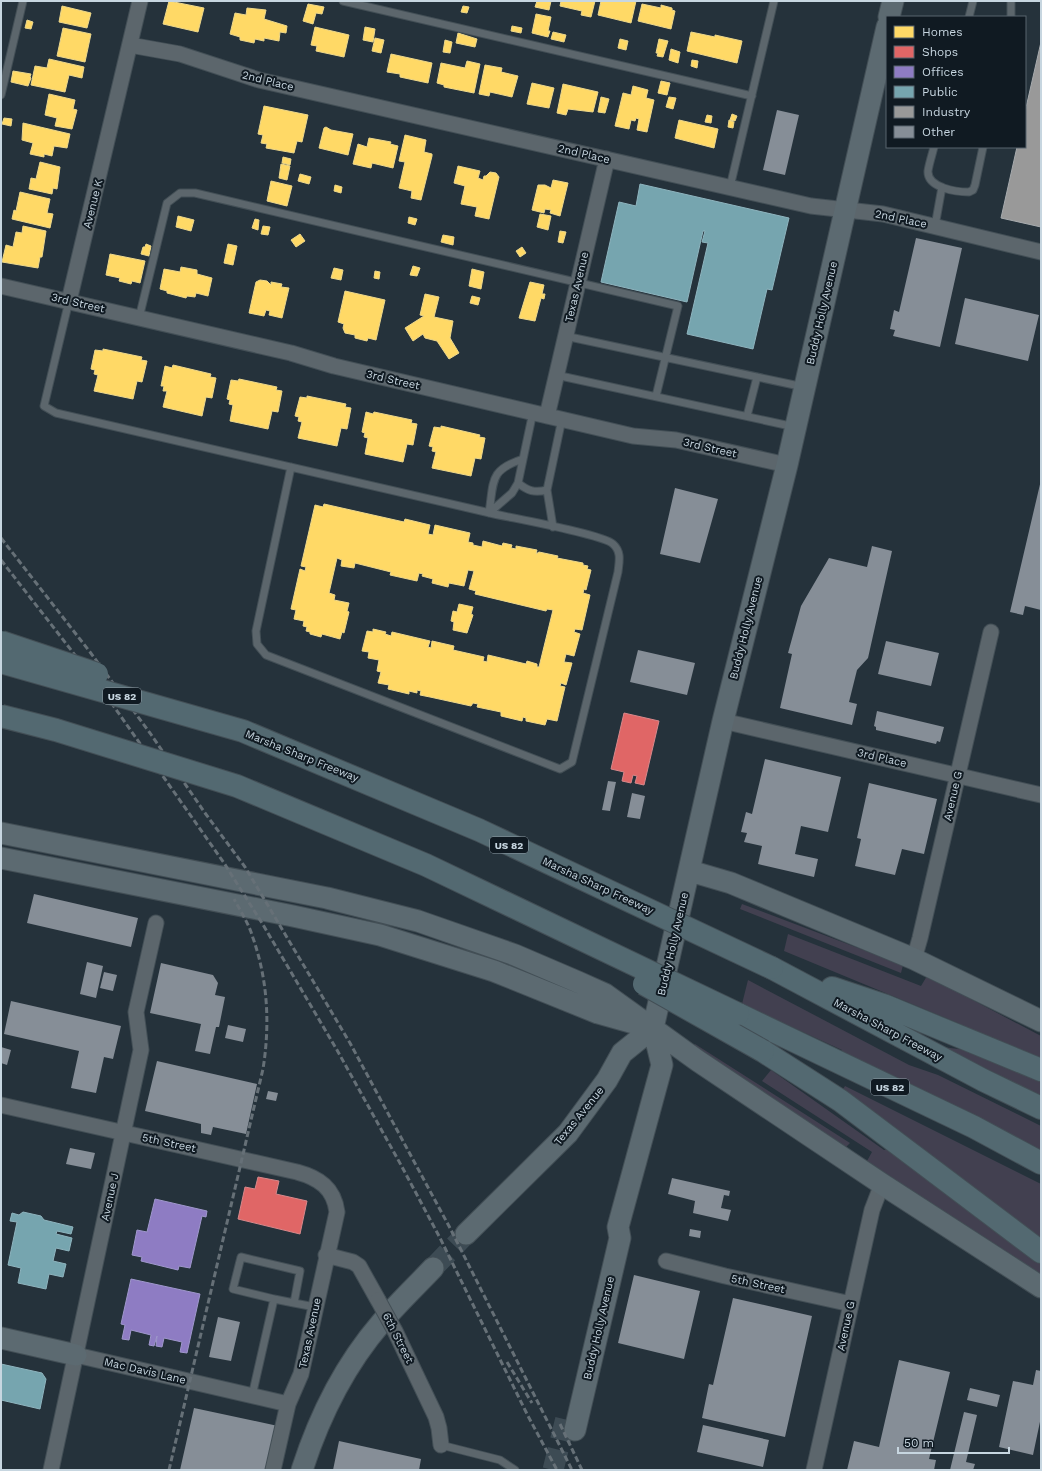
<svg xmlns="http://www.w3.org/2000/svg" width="1042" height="1471" viewBox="0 0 1042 1471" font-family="'Work Sans',sans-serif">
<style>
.green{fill:#424050}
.homes{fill:#ffd966;stroke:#eed88b}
.shops{fill:#e06666;stroke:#d8888b}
.offices{fill:#8e7cc3;stroke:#9f97cc}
.public{fill:#76a5af;stroke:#8eb4be}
.industry{fill:#999;stroke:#a7abae}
.building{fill:#868e97}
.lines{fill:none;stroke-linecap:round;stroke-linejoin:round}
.secondary-tunnel{stroke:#3d4b54;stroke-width:21;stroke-dasharray:21 10;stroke-linecap:butt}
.lane-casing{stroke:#434f56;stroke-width:9}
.street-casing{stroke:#434f56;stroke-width:17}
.secondary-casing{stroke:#434f56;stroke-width:23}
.highway-casing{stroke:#434f56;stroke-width:24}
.lane{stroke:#5c666c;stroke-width:7}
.street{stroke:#5c666c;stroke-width:15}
.secondary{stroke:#5c6a71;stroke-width:21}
.highway{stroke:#536971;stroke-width:22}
.rail{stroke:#667077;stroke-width:3;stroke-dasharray:6 3;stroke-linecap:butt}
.street-bridge-casing{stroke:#434f56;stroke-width:17;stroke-linecap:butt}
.highway-bridge-casing{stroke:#434f56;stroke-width:24;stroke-linecap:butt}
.street-bridge{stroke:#5c666c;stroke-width:15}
.highway-bridge{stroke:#536971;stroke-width:22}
.labels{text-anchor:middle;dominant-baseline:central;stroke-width:4;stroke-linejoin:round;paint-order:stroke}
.shield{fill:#101a22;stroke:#909ea7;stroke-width:1}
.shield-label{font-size:10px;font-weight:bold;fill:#c7d6e0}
.street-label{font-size:11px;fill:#c7d6e0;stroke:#101a22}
</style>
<rect width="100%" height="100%" fill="#25323b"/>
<path class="green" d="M742,904L903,965L901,973L740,909Z
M788,934L921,986L927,976L1041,1036V1060L981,1036L958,1023L784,951Z
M748,980L909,1065L938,1075L1041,1126V1153L841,1054L842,1050L742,1004Z
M695,1044L850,1143L845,1148L692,1049Z
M942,1047L967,1050L1041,1079V1096Z
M771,1070L884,1150L888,1149L1041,1261V1276L867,1161L872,1152L762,1081Z
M845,1086L1041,1184V1241L841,1092Z"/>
<path class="homes" d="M169,1L204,8L198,32L163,24Z
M537,1H551L549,10L535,7Z
M561,1H595L591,17L581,15L582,11L560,6Z
M601,1H636L631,23L598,15Z
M308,4L324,7L322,14L316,13L313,24L303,21Z
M642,4L661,8V5L672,8V10L675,11L671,29L638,21Z
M62,6L91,13L87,28L59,22Z
M463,6L469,7L467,13L461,12Z
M247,8L266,10L264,19L287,26L286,33L280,32L279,41L264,38V41L255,39L254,43L240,40V37L230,34L235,13L246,15Z
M536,14L551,17L548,31H550L548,37L532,33Z
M27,20L33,22L31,29L25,28Z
M512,26L522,28L521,33L511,31Z
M315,27L349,35L344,57L316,51L317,46L311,45Z
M365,27L375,29L373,42L363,40Z
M63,28L91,34L85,62L57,56Z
M553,32L566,35L564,42L551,39Z
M691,32L715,37V35L742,41L737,63L687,51Z
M458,33L477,39L475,47L456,43Z
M375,38L384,40L381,53L372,51Z
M620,39L628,41L626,50L618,48Z
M659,39L668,41L663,57L657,56L658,53H656Z
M445,40L452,42L450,53L443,52Z
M671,49L680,52L678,63L669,60Z
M391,54L432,63L428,83L400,77V74L387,72Z
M49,59L84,67L82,78L69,75L65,92L31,85L35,66L47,68Z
M692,60L698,61L697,68L691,66Z
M467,61L480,64L474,93L444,87V85L437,83L441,63L465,68Z
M485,65L502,68L501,72L518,76L512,97L490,92L489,96L479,94Z
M13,71L31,74L30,77L31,78L28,86L11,82Z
M661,81L670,83L667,95L658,93Z
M532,83L554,88L549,108L527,104Z
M563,84L598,92L593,112L568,109L566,115L557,113Z
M633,86L648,90L646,98L654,100L647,132L637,130L639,119L636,118L635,121L631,120L629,129L615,126L623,93L631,95Z
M49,94L75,100L73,109L77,110L72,129L55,126L57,118L45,115Z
M601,97L609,99L605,113L598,112Z
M669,97L676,98L673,109L666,107Z
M264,106L308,115L302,142L297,141L294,153L266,148L267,144L261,143L263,135L258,134Z
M732,114L737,116L735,121L730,120Z
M707,115L712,116L711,123L705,122Z
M4,118L12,119L11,126L2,124Z
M679,120L718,129L714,148L675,138Z
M729,120L734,122L733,128L728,127Z
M23,123L70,134L67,148L54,146L52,156L44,154V157L30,154L33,143L22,140Z
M326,127L331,130L353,134L348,155L319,148L324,128Z
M405,135L426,140L424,152L432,154V156L421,200L411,198L412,191L399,188L405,162L399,161Z
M369,138L391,142L390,144L398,146L393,168L372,163L371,168L353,164L358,144L367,147Z
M283,157L291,159L290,165L282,163Z
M40,162L60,167L57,189L53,188L52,194L29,189L31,178L36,179Z
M281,164L290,166L287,180L279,178Z
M458,166L480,171L478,178L483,180L484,176H486L490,172L496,173L499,177L489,219L475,216L477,207L461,204L465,186L454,183Z
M300,174L311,177L309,184L298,181Z
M553,180L568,183L560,216L550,213L551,210L545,209L544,213L532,210L538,185H545L551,188Z
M271,181L292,186L287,206L267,201Z
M335,185L342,187L341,193L334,191Z
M20,192L50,199L47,213L53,214L50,228L12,219L14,210L16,211Z
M540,214L551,216L548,230L537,227Z
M178,216L194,220L191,231L176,227Z
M409,217L417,219L415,225L408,223Z
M255,219L259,220L258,230L252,228Z
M23,226L46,231L42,257H40L38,268L2,262L6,245L13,247L16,232L22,233Z
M263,226L270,227L268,235L261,234Z
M560,231L566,232L563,243L558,242Z
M300,234L305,241L296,247L291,240Z
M443,235L454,237L453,245L441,242Z
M146,244L151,246L149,256L141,254L143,247H145Z
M228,244L237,246L233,265L224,263Z
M522,247L526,253L520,257L516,251Z
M110,254L145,261L140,283L132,281L131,284L119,281L120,278L106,275Z
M413,266L420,268L417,276L410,275Z
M181,267L197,270V274L212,278L208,296L196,293L195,297L187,296L186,298L167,293V291L160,289L164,269L180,272Z
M334,268L343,270L341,280L331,278Z
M472,269L484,272L481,289L469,286Z
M375,271L380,272L379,279L374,278Z
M260,280L267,281L271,285V282L282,284L281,287L289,288L282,318L269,315L270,311L266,310L264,316L249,313L256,282Z
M530,282L544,285L542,294H545L544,299L541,298L535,321L519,318Z
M345,291L385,300L376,340L368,338L367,341L355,338V335L345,333L343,328L344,324L338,322Z
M425,294L439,297L434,317L453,321L450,338L459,353L449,359L437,341L425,338L423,334L413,341L405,328L424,316L420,315Z
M472,296L480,298L478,305L470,303Z
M103,349L142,357L141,360L147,361L142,382L137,381L133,399L94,391L98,375L94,374L95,370L91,369L95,350L103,351Z
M173,365L211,374L210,377L216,378L212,398L206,397L202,416L163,407L167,391H163L164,386H161L165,366L172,368Z
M239,379L277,387L276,390L282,391L278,412L272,411L268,429L230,421L233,405L229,404L230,400L227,399L231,380L238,381Z
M307,396L346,404L345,407L351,408L347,429L341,428L337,446L298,438L302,422L298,421L299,417L295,416L300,397L307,398Z
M366,412L373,414L374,412L412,420L411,423L417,424L413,445L407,444L403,462L365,454L368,438L364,437L365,433L362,432Z
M441,426L480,435L479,437L485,438L481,459L475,458L471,476L432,468L436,452L432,451L433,447L429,446L434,427L441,428Z
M324,504L404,522L405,519L430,525L428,534L433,535L435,525L470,533L468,542L473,543V545L482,547L483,541L502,546L503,543L512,545L511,548L516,549V546L537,550L536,554L539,552L558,556L557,558L583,563V565L588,566L587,569L591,570L586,590L584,589L583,593L590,595L582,630L575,629L574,632L580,634L574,656L566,654L564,662L572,663L566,685L561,683L560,686L565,687L557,721L547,719L545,725L526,721V718L523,717L522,721L501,716V712L477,707L478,704L473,703L471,706L430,697L420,695L421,691L417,690V693L409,691V694L388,689L389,685L378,683L381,672L377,671L379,660L368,658L369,652L362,651L367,631L373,632V629L386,632L385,634L391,636L392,632L430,641L428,647L431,648L432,641L454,646L453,650L484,657L483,661L487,662L488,655L526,664L527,661L537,664V667H539L553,610L547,609L546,611L475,594L476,591L469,589L474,571L468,570L464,586L449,583L448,587L432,583L433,579L422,576L423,574L419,573L417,581L390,575L391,572L355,563L354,568L341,566L342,560L337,558L329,593L335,595L334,600L349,603L347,611L349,612L344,633L342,632L340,639L322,634L321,637L310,634V632L306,631L307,627L303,626L304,621L294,619L296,610L291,609L300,569L305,571L306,567L301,566L315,505L323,507Z
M459,604L473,607L471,614L473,615L467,633L453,630L454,622L451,621L453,611L457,612Z"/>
<path class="shops" d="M624,713L659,721L644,785L635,783L637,776L633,775L631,783L622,781L624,772L611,769Z
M258,1177L279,1181L276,1194L307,1201L300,1234L238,1219L245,1187L255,1189Z"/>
<path class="offices" d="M155,1199L207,1211L206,1217L202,1216L190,1268L179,1266L178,1270L141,1261L142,1257L132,1255L137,1230L147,1232Z
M131,1279L200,1294L187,1353L180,1352L182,1342L164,1338L162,1347L156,1346L157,1336L154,1346L149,1345L151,1335L131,1330L129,1340L122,1339L125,1325L121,1324Z"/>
<path class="public" d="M640,184L789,218L772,290L767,289L753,349L687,334L708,243L702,242L705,231H703L687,302L601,282L619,202L636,206Z
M23,1212L41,1216L44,1220L73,1227L71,1234L57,1231L56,1234L72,1238L69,1251L56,1248L53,1261L66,1264L63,1277L49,1274L46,1289L18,1283L21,1268L8,1265L17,1222L10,1221L12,1213L19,1215Z
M1,1364L42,1373L46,1379L40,1409L1,1400Z"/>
<path class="industry" d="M1041,42V227L1001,218L1017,147H1025V112Z"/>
<path class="building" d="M777,110L799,115L785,175L763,170Z
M916,238L962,248L940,347L893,336L895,330L890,329L894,310L899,312Z
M965,298L1039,315L1028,361L955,344Z
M1041,480V610L1025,606L1023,615L1010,612Z
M675,488L718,499L700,563L660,554Z
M872,546L892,551L868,658L857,670L849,702L857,704L852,725L780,708L792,654L788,653L801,606L829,558L867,567Z
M886,641L939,653L931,686L878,674Z
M638,650L695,663L687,695L630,682Z
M877,711L944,727L940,742L937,741L936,744L876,730V727L874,726Z
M765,759L841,777L828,832L801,826L795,854L818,859L814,877L758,864L762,846L744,842L747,833L741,832L746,812L752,814Z
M608,781L616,782L610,811L602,810Z
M869,783L937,799L924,854L902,849L895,875L855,866L861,839L857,838Z
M632,793L645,796L640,819L627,817Z
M34,894L138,918L131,947L27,923Z
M87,962L103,966L96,998L80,994Z
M161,963L213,975L218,983L215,995L225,997L219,1027H216L210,1054L195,1051L201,1024L150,1013Z
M104,972L117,975L113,991L100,988Z
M11,1001L121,1026L113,1059L104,1057L96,1093L71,1088L79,1051L4,1034Z
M228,1025L246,1029L243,1042L225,1038Z
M1,1047L11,1050L7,1065L1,1063Z
M157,1061L257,1084L246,1134L213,1127L211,1135L201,1133V1124L145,1111Z
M268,1091L278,1093L276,1101L266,1099Z
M70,1148L95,1153L91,1169L66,1164Z
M672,1178L730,1191L729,1196L724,1195L721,1208L731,1210L728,1221L693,1213L695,1201L668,1194Z
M690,1229L701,1231L700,1238L689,1236Z
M634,1275L700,1291L684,1359L618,1343Z
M733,1298L812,1316L785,1437L702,1418L709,1384L713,1385Z
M218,1317L240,1322L231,1361L209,1357Z
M899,1360L950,1372L929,1459L936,1460L934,1470H847L854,1441L879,1447Z
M1036,1370L1041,1371V1417L1033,1455L999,1447L1013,1381L1033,1385Z
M970,1388L1000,1395L997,1407L967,1400Z
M194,1408L278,1426L268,1470H180Z
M964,1412L977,1415L966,1462L975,1464L973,1470H950Z
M703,1425L769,1440L763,1467L697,1452Z
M339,1441L421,1459L419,1470H333Z"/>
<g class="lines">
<path class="secondary-tunnel" d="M433,1268L466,1234
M553,1470L567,1414"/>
<defs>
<path id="lane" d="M343,1L752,96
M969,17L973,1
M1011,17V1
M1,95L23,1
M934,147C932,155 929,164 928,171C927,188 957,192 969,192L973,190L975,185L983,147
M730,187L774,1
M935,226L942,187
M69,301L44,406L56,413C200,447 345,480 490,513C511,518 602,534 613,544C622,552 619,562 618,572L572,762L560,769L266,655L257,644L256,631L291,467
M139,318L167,203L180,193H195L678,306L656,396
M565,336L804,387
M556,375L795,427
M747,416L757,377
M518,483C528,491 534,493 547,490
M489,513L512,493L518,483L533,412
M489,513C494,481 489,470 523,459
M553,527L547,490L562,419
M294,1303L315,1307
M252,1396L274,1299L233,1289L241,1257L300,1271L294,1303L274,1299
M441,1445L500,1460L515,1470"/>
<path id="street" d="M130,45L180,54L259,80L811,206L883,214L1041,252
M1,286L291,353L334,366L633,436L676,440L787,465
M69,301L140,1
M547,416L607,159
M723,721L1041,795
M914,959L920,938L991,632
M1,1105L297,1172C319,1178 334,1188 337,1212L301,1374L288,1404L273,1470
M326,1255L353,1262L359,1266L378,1300
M666,1261L725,1276L851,1304
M395,1331L436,1417L439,1428L441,1445
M76,1355L288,1404
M51,1470L141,1050L136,1012L156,923
M814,1470L872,1210L882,1184"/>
<path id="secondary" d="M889,17L893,1
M1,833L327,898L418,921L515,955L578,982L605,994L698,1061L882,1184L1041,1287
M1,858L293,916L380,935L494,971L598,1013L637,1024
M690,871L731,883L914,959L1041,1021
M466,1234L568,1133L607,1080L622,1053L653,1028
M1,1338L76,1355
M575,1430L620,1238L618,1227L662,1065L653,1028L723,721L787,465L887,27
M302,1470C319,1417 344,1366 381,1323C397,1304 416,1286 433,1268"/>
<path id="highway" d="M772,968L983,1080L1041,1108
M832,988L886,1006L1041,1070
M738,1014L974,1127L1041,1163
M763,1051L841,1101L1041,1252"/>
</defs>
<use href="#lane" class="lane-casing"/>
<use href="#street" class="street-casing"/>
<use href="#secondary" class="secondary-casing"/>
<use href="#highway" class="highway-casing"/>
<use href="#lane" class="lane"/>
<use href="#street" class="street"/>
<use href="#secondary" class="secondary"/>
<use href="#highway" class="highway"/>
<path class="rail" d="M1,538L90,652L150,733L205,813L245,867L350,1043L450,1228L572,1470
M1,560L103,691L224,863L262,923L337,1050L401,1165L440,1238L528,1416L557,1470
M507,1362L532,1403
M560,1424L582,1470
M169,1470L263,1069C270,1025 268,981 253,938C249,924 241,912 234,899"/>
<defs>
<path id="street-bridge" d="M378,1300L395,1331"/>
<path id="highway-bridge" d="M1,642L97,674
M1,662L243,731L479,830L772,968
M1,716L56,730L237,786L426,865L738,1014
M644,984L763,1051"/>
</defs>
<use href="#street-bridge" class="street-bridge-casing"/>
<use href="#highway-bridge" class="highway-bridge-casing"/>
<use href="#street-bridge" class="street-bridge"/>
<use href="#highway-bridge" class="highway-bridge"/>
</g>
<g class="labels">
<g class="shield">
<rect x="103" y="688" width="38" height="16" rx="3"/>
<rect x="490" y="837" width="38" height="16" rx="3"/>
<rect x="871" y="1079" width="38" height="16" rx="3"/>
</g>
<g class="shield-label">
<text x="122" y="696">US 82</text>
<text x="509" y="845">US 82</text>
<text x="890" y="1087">US 82</text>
</g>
<g class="street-label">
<text transform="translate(268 81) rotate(14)">2nd Place</text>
<text transform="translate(584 154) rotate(13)">2nd Place</text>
<text transform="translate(93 204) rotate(-76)">Avenue K</text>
<text transform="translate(901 219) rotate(12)">2nd Place</text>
<text transform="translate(577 287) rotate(-77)">Texas Avenue</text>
<text transform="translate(78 303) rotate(13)">3rd Street</text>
<text transform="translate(822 313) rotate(-77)">Buddy Holly Avenue</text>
<text transform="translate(393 380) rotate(13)">3rd Street</text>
<text transform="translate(710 448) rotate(13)">3rd Street</text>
<text transform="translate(746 628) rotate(-76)">Buddy Holly Avenue</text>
<text transform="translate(302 756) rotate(22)">Marsha Sharp Freeway</text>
<text transform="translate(882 758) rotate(13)">3rd Place</text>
<text transform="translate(953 796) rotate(-77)">Avenue G</text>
<text transform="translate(598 886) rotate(25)">Marsha Sharp Freeway</text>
<text transform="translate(673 944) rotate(-77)">Buddy Holly Avenue</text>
<text transform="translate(888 1030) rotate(28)">Marsha Sharp Freeway</text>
<text transform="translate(579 1116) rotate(-51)">Texas Avenue</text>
<text transform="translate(169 1143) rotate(12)">5th Street</text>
<text transform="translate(110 1197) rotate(-78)">Avenue J</text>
<text transform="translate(758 1284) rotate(12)">5th Street</text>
<text transform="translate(846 1326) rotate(-78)">Avenue G</text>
<text transform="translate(599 1328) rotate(-77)">Buddy Holly Avenue</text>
<text transform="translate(310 1333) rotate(-78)">Texas Avenue</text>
<text transform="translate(398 1338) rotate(63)">6th Street</text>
<text transform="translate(145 1371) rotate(13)">Mac Davis Lane</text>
</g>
</g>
<rect width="1042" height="1471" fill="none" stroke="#c7d6e0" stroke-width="4"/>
<rect x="886" y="16" width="140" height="132" fill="#101a22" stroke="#59656e"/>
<rect x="894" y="26" width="20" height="12" fill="#ffd966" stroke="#59656e"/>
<text x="922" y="36" font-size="12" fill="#c7d6e0">Homes</text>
<rect x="894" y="46" width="20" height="12" fill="#e06666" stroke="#59656e"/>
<text x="922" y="56" font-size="12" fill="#c7d6e0">Shops</text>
<rect x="894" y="66" width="20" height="12" fill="#8e7cc3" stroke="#59656e"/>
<text x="922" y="76" font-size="12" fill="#c7d6e0">Offices</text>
<rect x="894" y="86" width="20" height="12" fill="#76a5af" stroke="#59656e"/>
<text x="922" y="96" font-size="12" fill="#c7d6e0">Public</text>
<rect x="894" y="106" width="20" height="12" fill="#999999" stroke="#59656e"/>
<text x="922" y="116" font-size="12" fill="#c7d6e0">Industry</text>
<rect x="894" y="126" width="20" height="12" fill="#868e97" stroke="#59656e"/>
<text x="922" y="136" font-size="12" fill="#c7d6e0">Other</text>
<path d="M898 1447v6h111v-6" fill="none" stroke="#c7d6e0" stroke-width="2"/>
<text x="904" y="1447" font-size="12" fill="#c7d6e0" stroke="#101a22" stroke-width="3" paint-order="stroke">50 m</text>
</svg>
